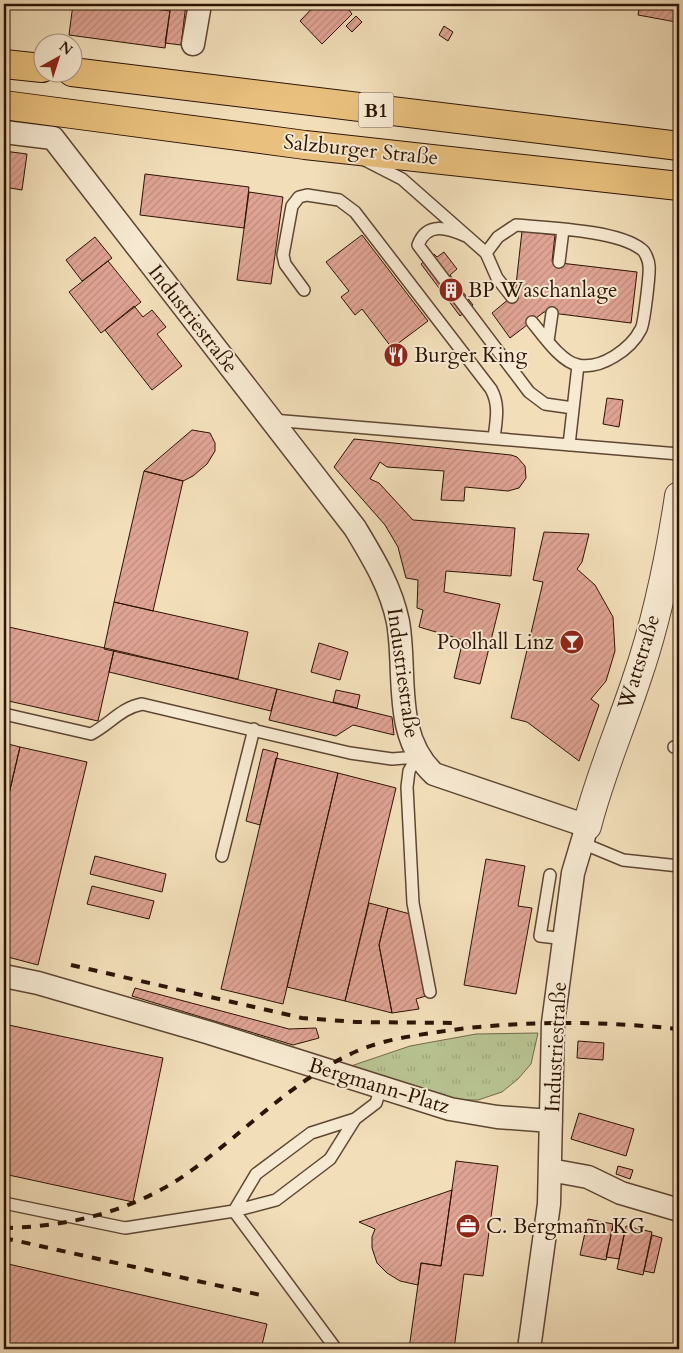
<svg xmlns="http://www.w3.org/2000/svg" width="683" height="1353" viewBox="0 0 683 1353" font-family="Cardo,serif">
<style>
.grass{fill:url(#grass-tufts);stroke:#726a4a}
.building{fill:url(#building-hatch);stroke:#2c1304}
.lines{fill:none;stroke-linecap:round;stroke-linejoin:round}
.service-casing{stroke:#5e4632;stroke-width:14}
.minor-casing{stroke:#5e4632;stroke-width:25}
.tertiary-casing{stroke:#5e4632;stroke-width:30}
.primary-casing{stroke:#2c1304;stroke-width:30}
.service{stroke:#f7ead2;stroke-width:11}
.minor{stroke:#f7ead2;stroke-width:22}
.tertiary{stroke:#f7ead2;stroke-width:28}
.primary{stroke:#e9c07d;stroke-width:28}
.rail{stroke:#2c1304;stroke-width:4;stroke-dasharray:9 9;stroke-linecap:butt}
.labels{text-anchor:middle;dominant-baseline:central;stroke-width:4;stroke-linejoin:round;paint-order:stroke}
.shield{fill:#f7ead2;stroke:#695442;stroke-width:1}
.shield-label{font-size:20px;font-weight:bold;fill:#2c1304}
.street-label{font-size:21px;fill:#2c1304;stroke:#f7ead2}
.poi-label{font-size:21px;fill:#2c1304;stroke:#f7ead2;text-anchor:start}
</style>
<defs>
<pattern id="grass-tufts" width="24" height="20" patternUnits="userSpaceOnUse" patternTransform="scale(1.25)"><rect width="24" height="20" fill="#b8c291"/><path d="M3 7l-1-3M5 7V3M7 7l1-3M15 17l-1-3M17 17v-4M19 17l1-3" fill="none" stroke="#9ea67b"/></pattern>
<pattern id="building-hatch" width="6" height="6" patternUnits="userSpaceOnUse" patternTransform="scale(1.25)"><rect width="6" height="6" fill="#e0a494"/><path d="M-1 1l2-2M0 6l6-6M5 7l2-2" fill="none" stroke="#c08c7e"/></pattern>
</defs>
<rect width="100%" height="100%" fill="#f2dfba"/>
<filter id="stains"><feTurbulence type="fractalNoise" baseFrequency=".004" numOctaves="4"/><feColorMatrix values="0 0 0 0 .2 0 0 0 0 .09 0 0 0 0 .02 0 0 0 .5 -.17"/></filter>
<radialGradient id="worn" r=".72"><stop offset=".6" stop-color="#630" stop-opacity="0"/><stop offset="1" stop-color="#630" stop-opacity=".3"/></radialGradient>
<path class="grass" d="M538,1033L531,1064L518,1079L502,1092L478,1100H459L351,1066L410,1046L476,1034Z"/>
<path class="building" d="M73,4H115L170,11L165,48L69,35Z
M171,4H186L181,45L165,43Z
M316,4H345L352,14L322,44L300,21Z
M640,4H679L676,22L638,15Z
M356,16L362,22L352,32L346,26Z
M444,26L453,32L448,41L439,35Z
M4,151L27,154L22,190L4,187Z
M145,174L249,187L244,228L140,215Z
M249,192L283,197L271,284L237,280Z
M522,231L555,235L552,262L637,272L631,323L544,312L510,338L492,313L515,294Z
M362,235L428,321L392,348L362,309L355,315L341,297L349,291L326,262Z
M95,237L112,258L82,281L66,260Z
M444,252L457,269L450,275L473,305L460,316L421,264L434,254L437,257Z
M108,261L141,302L101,333L69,292Z
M134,306L143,317L152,310L166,327L157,334L182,366L152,390L105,330Z
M607,398L623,400L619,427L603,424Z
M192,430L210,433L215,443V451L207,464L193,476L183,481L144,471Z
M354,439L511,455L517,457L525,466L526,478L519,488L508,491L465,487L464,501L441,500L444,471L387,467L380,462L370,479L379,483L413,520L515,528L511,576L446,571L444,592L500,604L480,684L454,678L463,640L419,627L423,610L417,608L418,580L406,578L398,547L385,525L334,467Z
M144,471L183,481L153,611L114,602Z
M544,532L589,534L582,562L577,569L595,585L613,617L615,651L606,681L591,699L599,705L579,761L527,722L511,718L543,582L533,580Z
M114,602L248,632L238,679L104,649Z
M4,626L114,650L98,721L4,700Z
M319,643L348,652L340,680L311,672Z
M114,650L277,689L271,711L109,672Z
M277,689L392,717L394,735L353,725L336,736L269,720Z
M336,690L360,695L357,708L333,702Z
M4,743L20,747L4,815Z
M20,747L87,762L38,965L4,956V815Z
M263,749L278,753L260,825L246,821Z
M276,758L338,773L283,1004L221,989Z
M338,773L396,788L345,1001L287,987Z
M95,856L166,874L162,892L90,874Z
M486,859L525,866L518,906L532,908L516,994L464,985Z
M92,886L154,901L149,919L87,904Z
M369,903L388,908L379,945L392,1013L345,1001Z
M388,908L410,914L426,996L416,999L419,1009L392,1013L379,945Z
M135,988L289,1029L316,1028L319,1038L293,1045L132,996Z
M4,1024L163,1058L133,1202L4,1174Z
M578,1041L604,1043L603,1060L577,1058Z
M579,1113L634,1129L626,1156L571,1139Z
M456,1161L498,1166L483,1276L464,1274L454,1349H409L421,1263L441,1266Z
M618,1166L633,1170L630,1179L616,1174Z
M452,1190L441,1266L421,1263L418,1285L400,1281L387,1273L377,1263L372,1248V1237L375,1229L359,1222Z
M588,1219L613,1224L606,1260L580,1255Z
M626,1226L652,1232L643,1275L617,1269Z
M613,1227L625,1230L619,1259L606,1257Z
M652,1235L662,1238L654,1273L644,1271Z
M4,1263L267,1324L261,1349H4Z"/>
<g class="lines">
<defs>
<path id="service" d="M365,160L402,179L486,253
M466,236C448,228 427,221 418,245L529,392L545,404L573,408
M559,262L563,230
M304,290L285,264L283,255L292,206L299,197L307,195L339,200L355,212L491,389C500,405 496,421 494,438
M512,297L497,278L486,253L498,237L516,225C547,228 617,230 641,249C645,251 649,261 649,266C650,273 644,324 641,329C631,349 601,370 578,365C561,362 543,335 532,322
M548,341L552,313
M272,420L679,454
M569,445L578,365
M4,714L91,734C110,724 121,708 142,704L350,753L392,759L417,757
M674,747H679
M417,757L409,771L407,787L413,903L430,992
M582,843L623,860L679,866
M222,856L254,729
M550,875L540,936L565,939
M4,1203L125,1228L234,1211L336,1349
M234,1211L276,1200L330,1159L355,1119L376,1103L381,1087
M234,1211L256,1174L311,1133L355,1119"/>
<path id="minor" d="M193,44L200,4
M4,132L53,138L355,528C373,558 391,587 398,622C407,673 392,735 434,774L587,826L573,873L553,1023L549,1204L529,1349
M4,976L38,983L210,1033L450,1109L497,1117L551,1121
M550,1170L588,1177L621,1193L679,1210"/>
<path id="tertiary" d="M587,826C600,775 621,727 637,678C657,620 670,556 679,496"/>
<path id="primary" d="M4,64L42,68
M72,72L679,146
M4,105L305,145L679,186"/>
</defs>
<use href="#service" class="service-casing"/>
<use href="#minor" class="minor-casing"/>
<use href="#tertiary" class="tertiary-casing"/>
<use href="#primary" class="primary-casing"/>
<use href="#service" class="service"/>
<use href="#minor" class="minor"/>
<use href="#tertiary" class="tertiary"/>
<use href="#primary" class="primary"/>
<path class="rail" d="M71,965L302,1018L356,1022L458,1023
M4,1228C70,1227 138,1210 192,1170C247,1130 294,1079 357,1051C383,1040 411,1036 438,1032C517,1020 600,1021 679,1029
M4,1238L265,1296"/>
</g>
<defs>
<symbol id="building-disc" viewBox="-11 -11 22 22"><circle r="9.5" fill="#8f2418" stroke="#f7ead2"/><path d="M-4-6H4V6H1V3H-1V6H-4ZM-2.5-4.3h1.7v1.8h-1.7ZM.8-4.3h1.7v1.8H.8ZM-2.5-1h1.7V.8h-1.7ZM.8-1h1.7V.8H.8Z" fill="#fff"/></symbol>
<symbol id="restaurant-disc" viewBox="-11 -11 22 22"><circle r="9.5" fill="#8f2418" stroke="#f7ead2"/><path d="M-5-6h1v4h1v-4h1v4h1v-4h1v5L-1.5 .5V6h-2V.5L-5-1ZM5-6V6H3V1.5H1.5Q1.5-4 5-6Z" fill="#fff"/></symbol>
<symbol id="bar-disc" viewBox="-11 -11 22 22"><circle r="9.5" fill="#8f2418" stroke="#f7ead2"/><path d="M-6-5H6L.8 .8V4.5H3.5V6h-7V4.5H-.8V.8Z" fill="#fff"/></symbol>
<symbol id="office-disc" viewBox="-11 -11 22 22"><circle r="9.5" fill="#8f2418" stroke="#f7ead2"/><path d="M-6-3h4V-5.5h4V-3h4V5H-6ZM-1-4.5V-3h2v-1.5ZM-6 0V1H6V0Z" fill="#fff"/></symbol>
</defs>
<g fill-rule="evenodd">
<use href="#building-disc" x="437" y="276" width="28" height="28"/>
<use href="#restaurant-disc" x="382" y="341" width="28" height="28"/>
<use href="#bar-disc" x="558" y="628" width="28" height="28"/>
<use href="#office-disc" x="454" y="1212" width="28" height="28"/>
</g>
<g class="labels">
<rect class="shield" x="358.5" y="92.5" width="35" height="35" rx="4"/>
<g class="shield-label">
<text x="376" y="110">B1</text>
</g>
<g class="street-label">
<text transform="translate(361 150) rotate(6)">Salzburger Straße</text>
<text transform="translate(193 319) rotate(52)">Industriestraße</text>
<text transform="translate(639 662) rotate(-73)">Wattstraße</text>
<text transform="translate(403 673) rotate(82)">Industriestraße</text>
<text transform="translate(556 1047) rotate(-87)">Industriestraße</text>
<text transform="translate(379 1086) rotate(17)">Bergmann-Platz</text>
</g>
<g class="poi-label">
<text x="468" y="290">BP Waschanlage</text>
<text x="414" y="355">Burger King</text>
<text x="554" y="642" text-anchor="end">Poolhall Linz</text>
<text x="486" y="1226">C. Bergmann KG</text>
</g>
</g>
<rect width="683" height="1353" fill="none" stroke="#f2dfba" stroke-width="20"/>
<rect x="5" y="5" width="673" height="1343" fill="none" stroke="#2c1304" stroke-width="2.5"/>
<rect x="10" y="10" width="663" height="1333" fill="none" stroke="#2c1304"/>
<g transform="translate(58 58) rotate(39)"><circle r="24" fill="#f7ead2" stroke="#a69480"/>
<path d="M0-4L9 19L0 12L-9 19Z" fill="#8f2418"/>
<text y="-8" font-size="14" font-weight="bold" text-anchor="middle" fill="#2c1304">N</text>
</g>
<rect width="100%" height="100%" filter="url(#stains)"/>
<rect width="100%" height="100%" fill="url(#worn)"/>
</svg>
